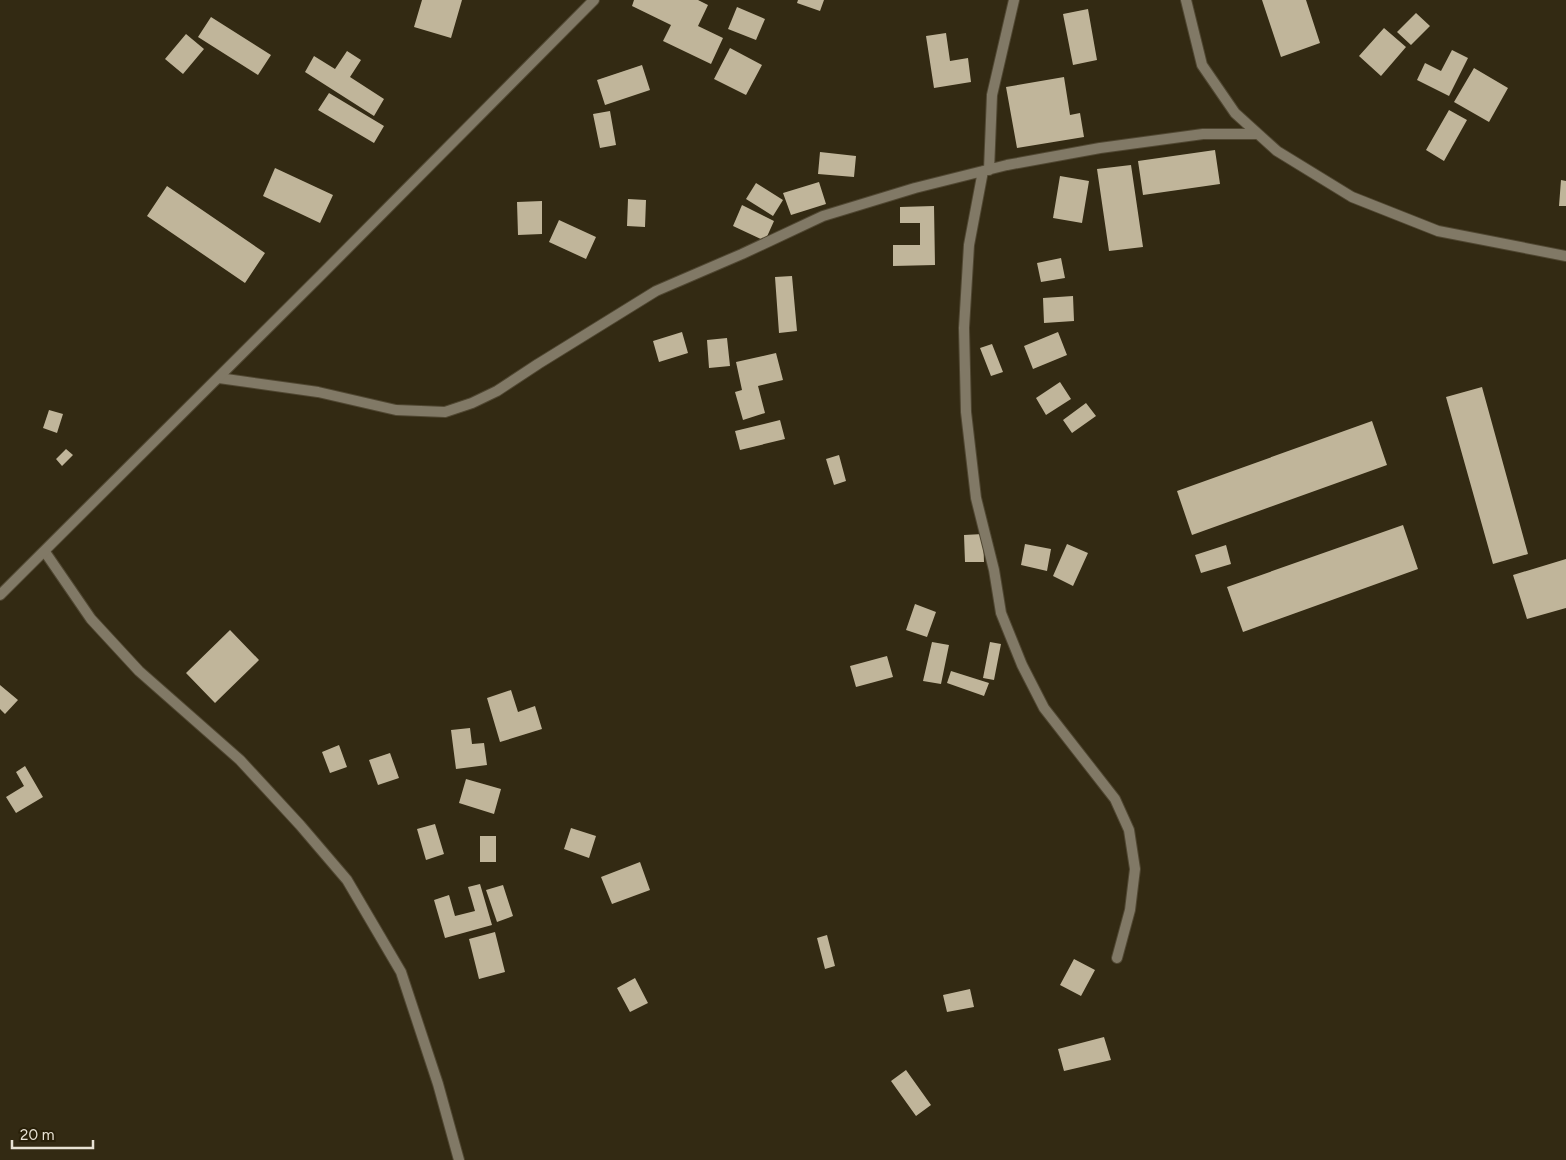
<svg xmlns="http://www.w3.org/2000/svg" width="1566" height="1160" viewBox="0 0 1566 1160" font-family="Figtree,sans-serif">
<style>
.building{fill:#c0b59a}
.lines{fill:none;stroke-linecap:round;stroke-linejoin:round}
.minor-casing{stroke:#504732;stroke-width:12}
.tertiary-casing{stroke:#504732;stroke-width:12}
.minor{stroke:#817966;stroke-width:10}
.tertiary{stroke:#817966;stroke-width:10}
</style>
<rect width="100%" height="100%" fill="#332a13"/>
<path class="building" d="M422,0H462L451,38L414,27Z
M634,0H698L708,5L698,26L723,38L711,64L663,41L671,25L632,6Z
M798,0H824L820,11L797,3Z
M1262,0H1306L1320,43L1281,57Z
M737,7L765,19L756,40L728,29Z
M1088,9L1097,60L1073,65L1063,14Z
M1416,13L1430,26L1411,45L1397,32Z
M211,17L271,55L258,75L198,37Z
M1384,28L1406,47L1381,76L1359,56Z
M946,33L950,61L968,58L971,82L934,88L926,36Z
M186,34L204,49L183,74L165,59Z
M730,48L762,65L746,95L714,79Z
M1452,50L1468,58L1449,96L1417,80L1425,63L1441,71Z
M347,51L361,60L350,77L384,99L374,116L305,72L314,56L335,69Z
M642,65L650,90L605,105L597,80Z
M1474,68L1508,88L1489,122L1454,102Z
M1064,77L1070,115L1080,113L1084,137L1017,148L1006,87Z
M329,93L384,126L374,143L318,110Z
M1449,110L1467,120L1444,161L1426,150Z
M610,111L616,145L600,148L593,114Z
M1215,150L1220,184L1143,195L1138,161Z
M820,152L856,156L854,177L818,174Z
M1131,165L1143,247L1109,251L1097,169Z
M275,168L333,195L320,223L263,196Z
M1060,176L1089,181L1082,223L1053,218Z
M1561,180L1566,181V206H1559Z
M819,182L826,204L791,215L783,193Z
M756,183L783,200L773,216L746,199Z
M167,186L265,253L245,283L147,216Z
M628,199L646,200L645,227L627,226Z
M542,201V234L518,235L517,202Z
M742,205L774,221L765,241L733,226Z
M934,206L935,265L893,266V245H920V223H900V207Z
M559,220L596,237L586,259L549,242Z
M1061,258L1065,278L1041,282L1037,263Z
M792,276L797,331L779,333L775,277Z
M1073,296L1074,321L1044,323L1043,298Z
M682,332L688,353L659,362L653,341Z
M1058,332L1067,355L1033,369L1024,346Z
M727,338L730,366L709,368L707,340Z
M992,344L1003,372L991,376L980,348Z
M776,353L783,380L758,386L765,413L743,420L735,392L742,390L736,362Z
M1060,382L1071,399L1046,415L1036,398Z
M1482,387L1528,554L1493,564L1446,397Z
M1086,403L1096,416L1072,433L1063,420Z
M49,410L63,414L57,433L43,428Z
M780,420L785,439L740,450L735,431Z
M1372,421L1387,465L1192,535L1177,491Z
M66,449L73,455L62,466L56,459Z
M839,455L846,481L834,485L826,459Z
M1403,525L1418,569L1243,632L1227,587Z
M983,534L984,562H965L964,535Z
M1025,544L1051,549L1047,571L1021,565Z
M1067,544L1088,553L1073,586L1053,576Z
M1226,545L1231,564L1201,573L1195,555Z
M1566,559V608L1527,619L1513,575Z
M915,604L936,612L927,637L906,630Z
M230,630L259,660L215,703L186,673Z
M932,642L949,645L941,684L923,681Z
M990,642L1001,644L994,680L983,678Z
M887,656L893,677L856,687L850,666Z
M951,671L989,683L984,696L947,683Z
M0,685L18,700L5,714L0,709Z
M511,690L518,712L535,706L542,729L500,742L487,698Z
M470,728L472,744L484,743L487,765L456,769L451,730Z
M339,745L347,767L330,773L322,752Z
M390,753L399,778L378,785L369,760Z
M25,766L43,797L16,813L6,797L24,786L16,772Z
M466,779L501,789L494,814L459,803Z
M435,824L444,854L426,860L417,829Z
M571,828L596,836L589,858L564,849Z
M480,836H496V862H480Z
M640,862L650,890L612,904L601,877Z
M480,884L492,925L445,938L434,900L449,895L455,916L475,911L468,887Z
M503,885L513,916L497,922L486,890Z
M495,932L505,972L479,979L469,939Z
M827,935L835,966L825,969L817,938Z
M1074,959L1095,970L1081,996L1060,985Z
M635,978L648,1003L630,1012L617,988Z
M970,989L974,1007L947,1012L943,995Z
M1104,1037L1111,1060L1064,1071L1058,1049Z
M906,1070L931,1105L916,1116L891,1081Z"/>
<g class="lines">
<defs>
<path id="minor" d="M1186,0L1202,65L1235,113L1277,151L1352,197L1438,231L1566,256
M989,170L992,95L1014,0
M983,171L969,245L964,328L966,412L976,498L994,570L1001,613L1022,665L1044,708L1115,799L1129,830L1135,869L1130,910L1117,958
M219,378L318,392L396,410L445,412L472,403L497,391L538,364L656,291L742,254L823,216L915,188L1007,165L1100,148L1203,134H1258
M45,552L91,619L139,671L240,760L300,825L347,880L401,972L438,1084L459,1160"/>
<path id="tertiary" d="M0,595L321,275L594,0"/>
</defs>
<use href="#minor" class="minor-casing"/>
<use href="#tertiary" class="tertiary-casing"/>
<use href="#minor" class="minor"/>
<use href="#tertiary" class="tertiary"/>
</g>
<path d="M12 1140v8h81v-8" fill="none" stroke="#e8e2d4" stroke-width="2.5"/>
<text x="20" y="1140" font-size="15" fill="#e8e2d4" stroke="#292009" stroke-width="4" paint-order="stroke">20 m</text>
</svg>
